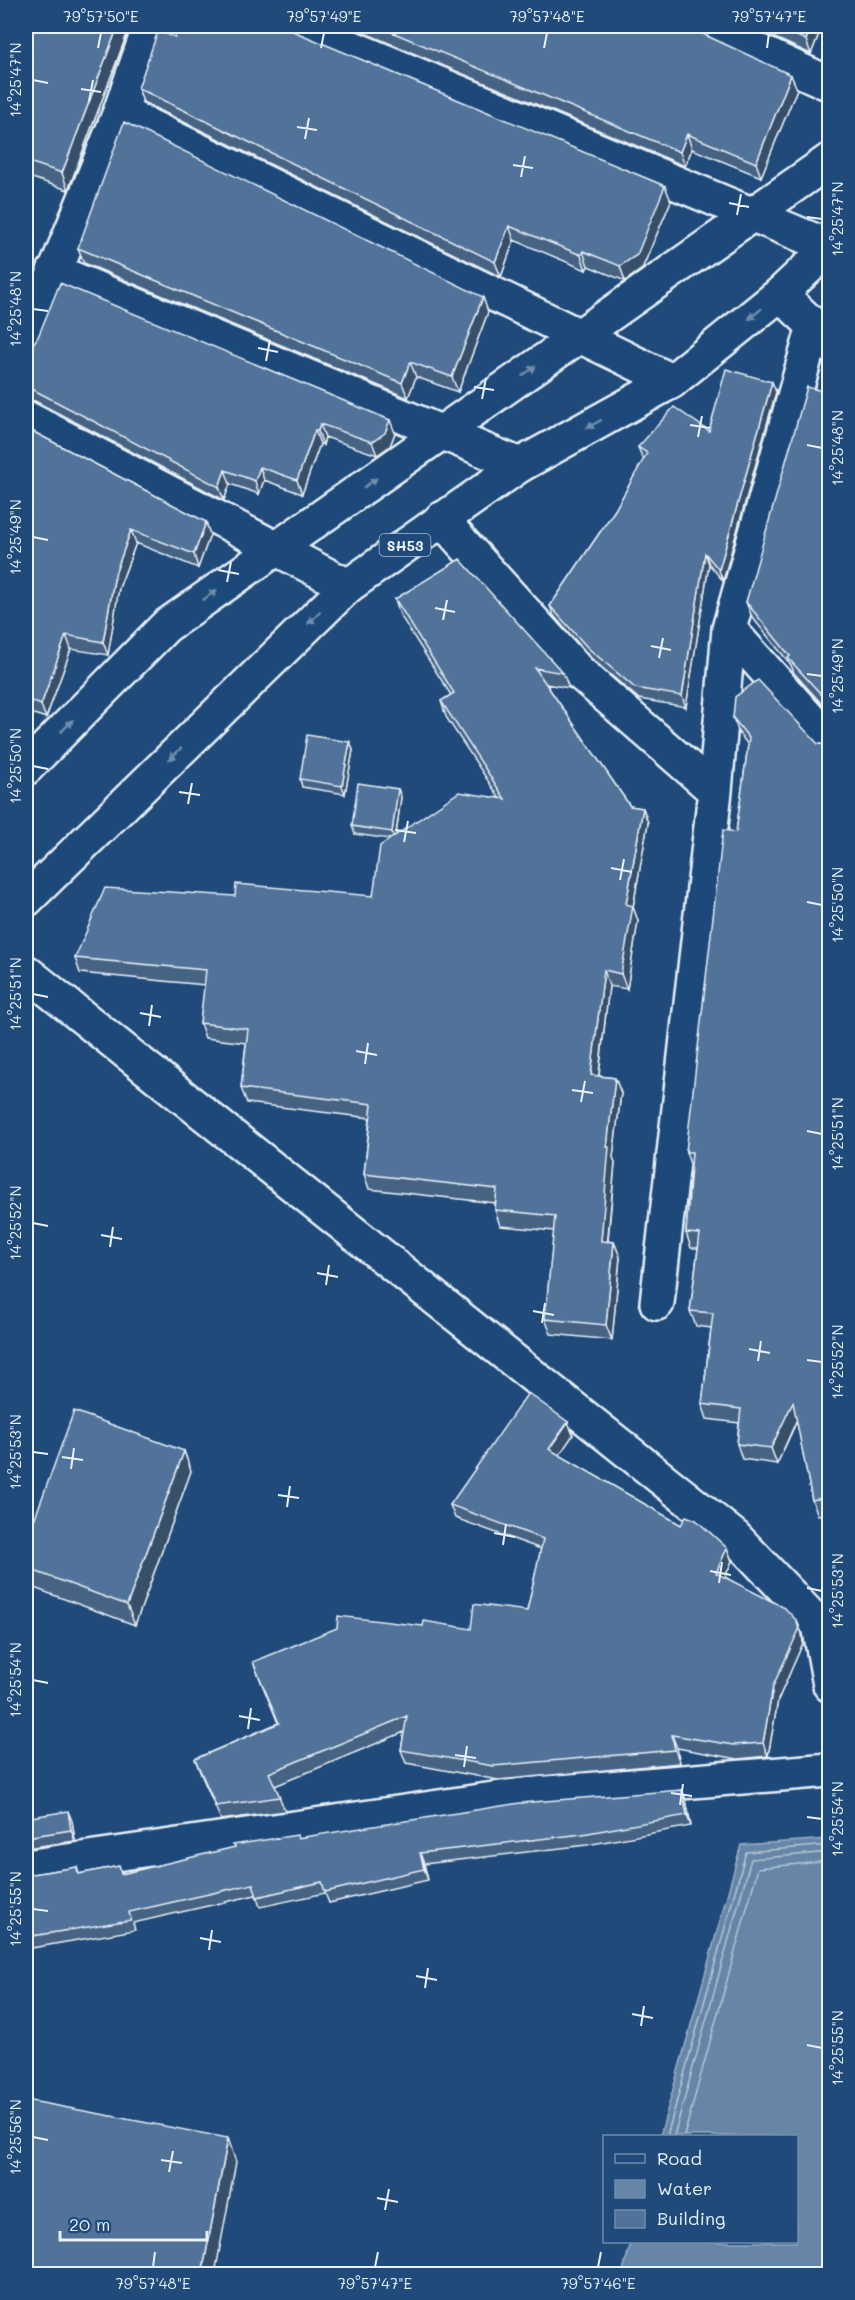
<svg xmlns="http://www.w3.org/2000/svg" width="855" height="2300" viewBox="0 0 855 2300" font-family="Mali,sans-serif">
<style>
.water{fill:#6685a7;stroke:#9ab0c7;stroke-width:1.5}
.lines{fill:none;stroke-linecap:round;stroke-linejoin:round}
.shore{stroke:#b4c6d8;stroke-width:1.5}
.street-casing{stroke:#e8f1f8;stroke-width:38}
.primary-casing{stroke:#e8f1f8;stroke-width:38}
.street{stroke:#1f4a7a;stroke-width:33}
.primary{stroke:#1f4a7a;stroke-width:33}
.wall{fill:#466384;stroke:#e8f1f8;stroke-width:1.5}
.shaded-wall{fill:#39506b;stroke:#e8f1f8;stroke-width:1.5}
.building{fill:#517399;stroke:#e8f1f8;stroke-width:1.5}
.oneway{fill:#6f8dac}
.ticks{fill:none;stroke:#e8f1f8;stroke-width:2}
.labels{text-anchor:middle;dominant-baseline:central;stroke-width:4.5;stroke-linejoin:round;paint-order:stroke}
.shield{fill:#1f4a7a;stroke:#acbfd2;stroke-width:1.5}
.shield-label{font-size:14px;font-weight:bold;fill:#e8f1f8}
.neatline{fill:none;stroke:#e8f1f8;stroke-width:2}
.ticks-label{font-size:15px;text-anchor:middle;fill:#e8f1f8}
</style>
<rect width="100%" height="100%" fill="#1f4a7a"/>
<filter id="ink" filterUnits="userSpaceOnUse"><feTurbulence type="fractalNoise" baseFrequency=".0167" numOctaves="2"/><feDisplacementMap in="SourceGraphic" scale="12" xChannelSelector="R" yChannelSelector="G"/><feConvolveMatrix kernelMatrix="1 2 1 2 8 2 1 2 1" color-interpolation-filters="sRGB"/></filter>
<g filter="url(#ink)">
<path class="water" d="M829,1839V2274H622L631,2242H796V2136H660L741,1845Z"/>
<g class="lines">
<path class="shore" d="M667,2136L746,1852L830,1845
M674,2136L751,1859L830,1852
M684,2136L758,1868L830,1861"/>
<defs>
<path id="street" d="M300,26L830,247
M704,26L830,84
M120,112L672,381
M54,271L520,465
M780,294L814,326L828,345
M26,343L120,112L150,26
M26,418L348,586
M441,519L579,672L715,791
M729,629L830,742
M26,972L735,1537L819,1625L830,1685
M657,1303L715,791L729,629L814,326
M26,1867L522,1795L830,1770"/>
<path id="primary" d="M26,768L166,626L830,160
M26,900L348,586L520,465L672,381L780,294L830,247"/>
</defs>
<use href="#street" class="street-casing"/>
<use href="#primary" class="primary-casing"/>
<use href="#street" class="street"/>
<use href="#primary" class="primary"/>
</g>
<path class="wall" d="M26,26L127,34L68,190L26,176Z
M348,26H687L690,28L797,89L761,177L692,149L685,166Z
M748,26H822L811,54Z
M288,29L671,201L642,269L625,281L588,266L586,270L514,240L501,277L143,102L138,88L175,37Z
M78,248L488,312L458,392L416,377L408,398L84,263Z
M26,347L395,433L390,446L377,455L325,437L323,445L320,444L302,494L264,480L259,494L230,484L224,500L35,401L26,400Z
M772,382L776,392L723,581L709,564L686,707L639,699L592,659L554,616L550,606L615,510L644,459L642,457L638,447L709,431Z
M830,393V713L794,673L791,665L752,617L746,602Z
M26,428L206,522L210,535L198,568L136,543L119,588L108,655L71,649L46,718L28,712L26,718Z
M395,599L563,673L569,688L546,684L630,806L643,808L648,823L633,907L638,921L627,989L609,986L599,1076L615,1078L621,1093L613,1157L615,1163L608,1241L614,1242L620,1257L612,1340L551,1334L545,1319L554,1231L500,1226L495,1210V1203L369,1189L364,1174L370,1118L247,1103L241,1088L246,1043L205,1038L200,1023L205,985L80,973L75,958L235,896H373L390,839L355,834L352,826L398,789L401,797L396,835L500,799L446,717L441,701L451,695L400,615Z
M733,718L818,744L828,745L830,744V1513L818,1515L812,1500L797,1421L777,1464L742,1459L737,1444L739,1423L707,1419L702,1404L711,1328L696,1326L690,1311L698,1248H691L686,1233L691,1167L686,1152L736,832L748,745L739,733Z
M353,750L345,794L302,787L300,779Z
M573,1435L559,1455L681,1525L727,1548L732,1561L725,1577L797,1621L802,1634L803,1643L778,1700L768,1756L738,1759L677,1748L680,1763L498,1780L406,1763L401,1750L404,1732L275,1786L285,1811L221,1820L200,1772L195,1759L278,1723L253,1662L423,1626L471,1629L527,1611L541,1549L455,1518L450,1505Z
M184,1451L191,1471L135,1625L26,1585V1542Z
M682,1790L686,1800L691,1826L587,1845L424,1864L428,1880L329,1903L325,1893L260,1907L256,1895L133,1923L135,1930L26,1949V1875L77,1867L79,1874L119,1866L122,1874L298,1838Z
M26,1818L72,1821L75,1841L26,1848Z"/>
<path class="shaded-wall" d="M118,26H124L127,34L68,190L62,173Z
M811,26H822L811,54L806,40Z
M791,75L797,89L761,177L756,163Z
M687,134L692,149L685,166L680,152Z
M665,186L671,201L642,269L625,281L620,266Z
M509,226L514,240L501,277L495,262Z
M583,251L588,266L586,270L581,255Z
M28,263L33,276L26,295V269Z
M483,297L488,312L458,392L452,377Z
M410,362L416,377L408,398L402,383Z
M772,382L776,392L723,581L719,570Z
M390,420L395,433L390,446L377,455L372,442Z
M320,424L325,437L323,445L318,431Z
M315,430L320,444L302,494L297,480Z
M260,467L264,480L259,494L255,481Z
M225,470L230,484L224,500L219,487Z
M206,522L210,535L198,568L194,554Z
M131,530L136,543L119,588L108,655L103,642L115,574Z
M705,553L709,564L686,707L682,696Z
M66,635L71,649L46,718L41,705Z
M26,705L28,712L26,718Z
M350,742L353,750L345,794L342,786Z
M398,789L401,797L395,840L392,832Z
M643,808L648,823L633,907L638,921L627,989L621,974L626,904Z
M604,970L609,986L597,1090L591,1075Z
M615,1078L621,1093L613,1157L615,1163L606,1256L601,1241L607,1147Z
M614,1242L620,1257L612,1340L606,1325Z
M793,1402L798,1417L777,1464L771,1448Z
M568,1422L573,1435L554,1463L549,1449Z
M184,1451L191,1471L135,1625L127,1605Z
M727,1548L732,1561L721,1586L716,1573Z
M797,1621L802,1634L803,1643L778,1700L768,1756L763,1743L773,1686Z
M672,1735L677,1748L680,1763L675,1750Z
M682,1790L686,1800L691,1826L687,1815Z
M68,1811L72,1821L75,1841L71,1830Z
M420,1853L424,1864L428,1880L424,1869Z
M228,2138L236,2162L215,2274H202Z"/>
<path class="building" d="M26,26H118L62,173L26,161Z
M179,26H283L288,29L665,186L637,255L620,266L583,251L581,255L509,226L495,262L138,88L158,31L175,37Z
M377,26H687L690,28L791,75L756,163L687,134L680,152Z
M774,26H811L806,40Z
M124,122L483,297L452,377L410,362L402,383L78,248Z
M60,283L390,420L385,433L372,442L320,424L318,431L315,430L297,480L260,467L255,481L225,470L219,487L30,388L26,387V347L33,344L38,337Z
M726,369L772,382L719,570L705,553L682,696L635,688L588,648L550,606L615,510L647,453L638,447L674,407L709,431Z
M807,387L830,393V704L788,658L790,656L746,602Z
M26,428L206,522L194,554L131,530L115,574L103,642L66,635L41,705L26,699Z
M460,559L563,673L535,668L630,806L643,808L626,904L633,906L621,974L604,970L591,1075L615,1078L607,1147H609L601,1241L614,1242L606,1325L545,1319L555,1216L495,1210L497,1189L364,1174L372,1104L241,1088L248,1029L200,1023L206,970L75,958L105,888L235,896L236,884L373,896L380,846L459,792L505,799L441,701L454,693L395,599Z
M758,680L818,744L828,745L830,744V1497L812,1500L793,1402L771,1448L737,1444L741,1409L702,1404L713,1313L690,1311L700,1234L686,1233L692,1152H686L723,830L736,832L749,738L733,718L735,697Z
M307,735L350,742L342,786L300,779Z
M358,783L398,789L392,832L352,826Z
M528,1393L568,1422L549,1449L681,1525L686,1516L696,1520L727,1548L716,1573L785,1608L797,1621L799,1630L773,1686L763,1743L733,1745L672,1735L675,1750L493,1766L401,1750L407,1716L269,1773L280,1797L216,1806L195,1759L279,1723L253,1662L337,1628L338,1616L423,1626L424,1621L471,1629L474,1604L527,1611L543,1539L450,1505Z
M74,1411L184,1451L127,1605L26,1568V1542Z
M682,1790L687,1815L583,1834L420,1853L424,1869L325,1892L322,1882L257,1897L253,1884L129,1912L131,1920L26,1937V1875L77,1867L78,1874L119,1866L121,1874L235,1847L233,1845L297,1835L298,1838L520,1803Z
M68,1811L71,1830L26,1837V1818Z
M26,2100L228,2138L202,2274H26Z"/>
<defs><path id="oneway-solid" d="M-6-.8H1V-3.2L6.5 0L1 3.2V.8H-6Z" transform="scale(1.5)"/></defs>
<g class="oneway">
<use href="#oneway-solid" transform="translate(755 314) rotate(141)"/>
<use href="#oneway-solid" transform="translate(529 371) rotate(-35)"/>
<use href="#oneway-solid" transform="translate(594 424) rotate(151)"/>
<use href="#oneway-solid" transform="translate(370 483) rotate(-35)"/>
<use href="#oneway-solid" transform="translate(210 595) rotate(-35)"/>
<use href="#oneway-solid" transform="translate(314 618) rotate(136)"/>
<use href="#oneway-solid" transform="translate(67 726) rotate(-45)"/>
<use href="#oneway-solid" transform="translate(175 754) rotate(136)"/>
</g>
</g>
<path class="ticks" d="M98,48L101,33M321,48L324,33M544,48L547,33M767,48L769,33M33,80L48,83M81,89L101,92M89,101L93,80M297,127L317,130M305,139L309,118M513,165L533,168M521,177L525,156M729,203L749,207M737,215L741,194M807,217L822,219M33,309L48,311M258,348L278,352M266,361L270,340M474,387L494,390M482,399L486,378M690,425L710,428M698,437L702,416M807,445L822,448M33,537L48,540M218,570L239,574M227,582L231,562M435,608L455,612M443,620L447,600M651,646L671,650M659,658L663,638M807,674L822,676M33,766L48,769M179,792L200,795M188,804L192,783M395,830L416,833M404,842L408,821M611,868L632,872M620,880L624,859M807,902L822,905M33,994L48,997M140,1013L161,1017M149,1026L152,1005M356,1051L377,1055M365,1064L368,1043M572,1090L593,1093M581,1102L585,1081M807,1131L822,1134M33,1223L48,1226M101,1235L122,1239M110,1247L113,1227M317,1273L338,1277M326,1285L329,1265M533,1311L554,1315M542,1323L545,1303M749,1349L770,1353M807,1360L822,1362M758,1361L761,1341M33,1452L48,1454M62,1457L83,1460M71,1469L74,1448M278,1495L299,1498M287,1507L290,1486M494,1533L515,1537M503,1545L506,1524M710,1571L731,1575M719,1583L722,1562M807,1588L822,1591M33,1680L48,1683M239,1716L260,1720M248,1729L251,1708M455,1755L476,1758M464,1767L467,1746M671,1793L692,1796M680,1805L683,1784M807,1817L822,1819M33,1909L48,1911M200,1938L221,1942M209,1950L212,1930M416,1976L437,1980M425,1988L428,1968M632,2014L653,2018M641,2026L644,2006M807,2045L822,2048M33,2137L48,2140M161,2160L182,2163M169,2172L173,2151M377,2198L398,2202M385,2210L389,2189M153,2267L155,2252M375,2267L378,2252M598,2267L601,2252"/>
<g class="labels">
<rect class="shield" x="379.5" y="534" width="51" height="22" rx="4.5"/>
<g class="shield-label">
<text x="405" y="545">SH53</text>
</g>
</g>
<rect width="855" height="2300" fill="none" stroke="#1f4a7a" stroke-width="66"/>
<rect x="603" y="2135" width="195" height="108" fill="#1f4a7a" stroke="#6f8dac" stroke-width="1.5"/>
<rect x="615" y="2154" width="30" height="9" fill="#1f4a7a" stroke="#6f8dac" stroke-width="1.5"/>
<text x="657" y="2165" font-size="18" fill="#e8f1f8">Road</text>
<rect x="615" y="2180" width="30" height="18" fill="#6685a7" stroke="#6f8dac" stroke-width="1.5"/>
<text x="657" y="2195" font-size="18" fill="#e8f1f8">Water</text>
<rect x="615" y="2210" width="30" height="18" fill="#517399" stroke="#6f8dac" stroke-width="1.5"/>
<text x="657" y="2225" font-size="18" fill="#e8f1f8">Building</text>
<path d="M60 2231v9h147v-9" fill="none" stroke="#e8f1f8" stroke-width="3"/>
<text x="69" y="2231" font-size="18" fill="#e8f1f8" stroke="#1f4a7a" stroke-width="4.5" paint-order="stroke">20 m</text>
<rect x="33" y="33" width="789" height="2234" class="neatline"/>
<g class="ticks-label">
<text x="101" y="22">79°57'50"E</text>
<text x="324" y="22">79°57'49"E</text>
<text x="547" y="22">79°57'48"E</text>
<text x="769" y="22">79°57'47"E</text>
<text transform="translate(16 80) rotate(-90)" y="5">14°25'47"N</text>
<text transform="translate(838 219) rotate(-90)" y="5">14°25'47"N</text>
<text transform="translate(16 309) rotate(-90)" y="5">14°25'48"N</text>
<text transform="translate(838 448) rotate(-90)" y="5">14°25'48"N</text>
<text transform="translate(16 537) rotate(-90)" y="5">14°25'49"N</text>
<text transform="translate(838 676) rotate(-90)" y="5">14°25'49"N</text>
<text transform="translate(16 766) rotate(-90)" y="5">14°25'50"N</text>
<text transform="translate(838 905) rotate(-90)" y="5">14°25'50"N</text>
<text transform="translate(16 994) rotate(-90)" y="5">14°25'51"N</text>
<text transform="translate(838 1134) rotate(-90)" y="5">14°25'51"N</text>
<text transform="translate(16 1223) rotate(-90)" y="5">14°25'52"N</text>
<text transform="translate(838 1362) rotate(-90)" y="5">14°25'52"N</text>
<text transform="translate(16 1452) rotate(-90)" y="5">14°25'53"N</text>
<text transform="translate(838 1591) rotate(-90)" y="5">14°25'53"N</text>
<text transform="translate(16 1680) rotate(-90)" y="5">14°25'54"N</text>
<text transform="translate(838 1819) rotate(-90)" y="5">14°25'54"N</text>
<text transform="translate(16 1909) rotate(-90)" y="5">14°25'55"N</text>
<text transform="translate(838 2048) rotate(-90)" y="5">14°25'55"N</text>
<text transform="translate(16 2137) rotate(-90)" y="5">14°25'56"N</text>
<text x="153" y="2289">79°57'48"E</text>
<text x="375" y="2289">79°57'47"E</text>
<text x="598" y="2289">79°57'46"E</text>
</g>
</svg>
